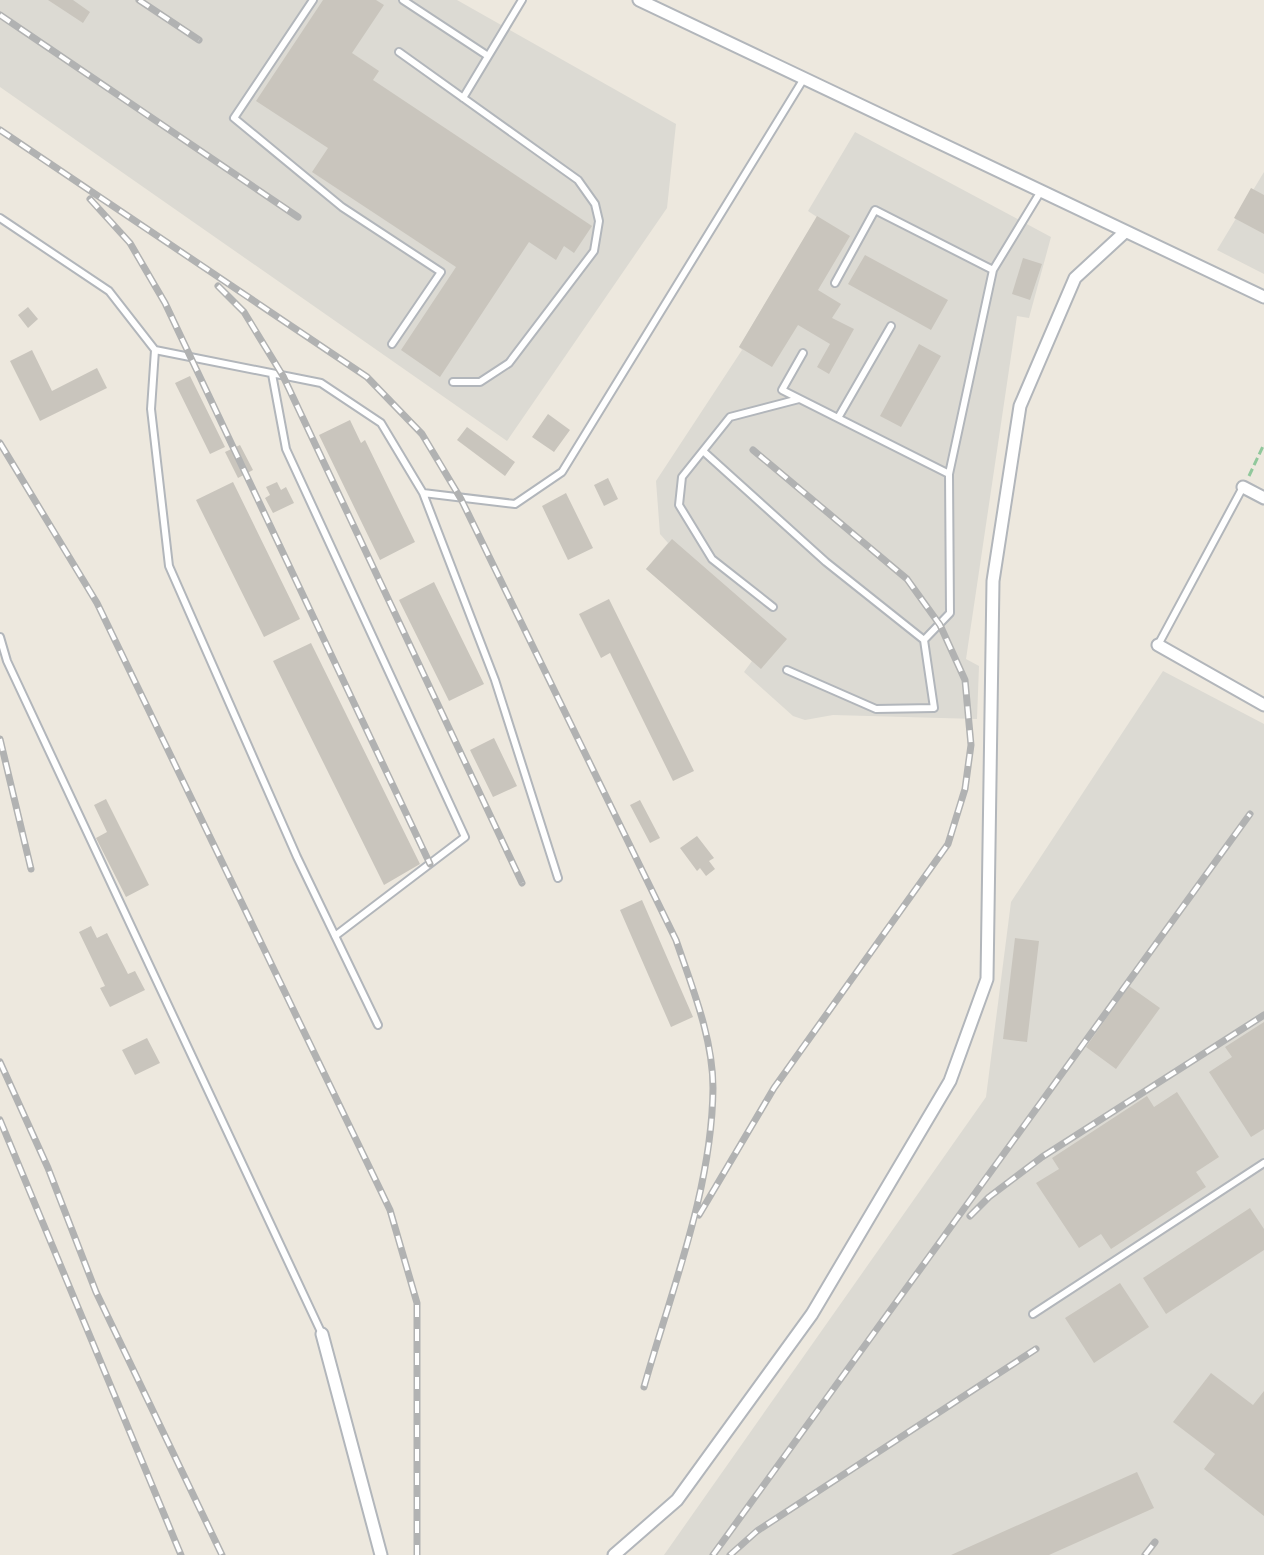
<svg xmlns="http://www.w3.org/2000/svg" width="1264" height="1555" viewBox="0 0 1264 1555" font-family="Ubuntu,sans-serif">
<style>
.industrial{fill:#dcdad3}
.building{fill:#c9c5bd}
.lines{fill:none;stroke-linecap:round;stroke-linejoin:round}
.service-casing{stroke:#b2b6bb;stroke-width:10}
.minor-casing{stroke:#b2b6bb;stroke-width:15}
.path{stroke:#91c89c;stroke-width:3;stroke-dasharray:8 4;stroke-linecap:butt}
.service{stroke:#fff;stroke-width:6}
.minor{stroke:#fff;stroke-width:11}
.rail-casing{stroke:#b1b2b2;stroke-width:7}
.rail{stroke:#fff;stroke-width:4;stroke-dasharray:12;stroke-linecap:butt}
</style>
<rect width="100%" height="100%" fill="#ede8de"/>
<path class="industrial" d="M0,0H457L676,124L667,208L507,441L0,87Z
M855,132L1051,237L1029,318L1017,316L966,659L979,666L977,719L833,715L805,720L793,716L744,672L752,661L646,569L668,543L660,534L656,481L742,350L739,347L817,217L808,211Z
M1264,172V274L1217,250Z
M1163,671L1264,724V1555H664L986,1097L1011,902Z"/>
<path class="building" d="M48,0H73L90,12L83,23Z
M323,0H376L384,5L352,53L379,71L373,80L592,226L574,253L564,246L556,260L529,242L440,377L401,350L456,267L312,172L328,148L256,101Z
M1251,188L1264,195V234L1234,218Z
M817,216L850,236L818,290L841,304L832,318L854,329L829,374L817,367L830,344L798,325L772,367L739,347Z
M865,255L948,300L931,330L848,284Z
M1023,258L1042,264L1030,300L1012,294Z
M28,307L38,319L28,328L18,315Z
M919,344L941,356L901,427L880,416Z
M32,350L52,391L97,368L107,388L40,421L10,361Z
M190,376L225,447L210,454L175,383Z
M548,414L570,430L554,452L532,437Z
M350,420L361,443L365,440L415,542L380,560L319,435Z
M467,427L515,462L505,476L457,440Z
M240,445L253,470L238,478L225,452Z
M608,478L618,499L604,506L594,485Z
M233,482L300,619L264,637L196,500Z
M277,482L281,490L286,487L294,503L273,513L265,498L270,495L266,487Z
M566,493L593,548L568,560L542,506Z
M672,539L787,639L761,669L646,569Z
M434,582L484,684L449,701L399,600Z
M609,599L694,771L673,781L610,653L601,658L579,614Z
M311,643L420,864L384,885L273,661Z
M494,738L517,786L493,797L470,750Z
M106,799L149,885L126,897L96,838L107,832L94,805Z
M640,800L660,838L650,843L630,805Z
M697,836L714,858L709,861L715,869L706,876L700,868L697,871L680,848Z
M642,900L693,1017L671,1027L620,910Z
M91,926L97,938L107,933L128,974L135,971L145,990L110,1007L100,988L105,986L79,932Z
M1015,938L1039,941L1027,1042L1003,1039Z
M1129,986L1160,1008L1116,1069L1086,1047Z
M1264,1022V1129L1251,1137L1209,1072L1232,1057L1225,1047Z
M147,1038L160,1063L135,1075L122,1050Z
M1177,1092L1219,1157L1196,1172L1206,1187L1111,1249L1101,1234L1079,1248L1036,1183L1059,1169L1052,1158L1147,1096L1154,1107Z
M1250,1208L1264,1229V1250L1166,1314L1143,1278Z
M1120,1283L1149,1327L1094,1363L1065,1318Z
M1211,1373L1253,1405L1264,1391V1516L1204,1469L1215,1454L1173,1422Z
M1137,1472L1154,1508L1049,1555H951Z"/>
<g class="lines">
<defs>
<path id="service" d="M313,0L234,118L342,207L441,272L392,344
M403,0L488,56
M399,52L578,180L595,204L599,221L594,251L509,363L480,382H453
M463,98L522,0
M0,218L109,291L155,350L321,383L381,423L423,493L515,504L562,472L803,80
M835,283L875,210L993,270
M155,350L151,409L169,566L297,857L378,1025
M803,353L782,390L949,474
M272,374L286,449L465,837L335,936
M838,418L891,326
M703,451L826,562L924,640L934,708L876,709L787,670
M423,493L495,680L558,878
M773,607L712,559L679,505L682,477L730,417L799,399
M0,637L7,661L322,1334
M924,640L950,613L949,474L993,270L1041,191
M1158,645L1243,487
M1033,1314L1264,1163"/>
<path id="minor" d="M639,0L1264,297
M1243,487L1264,498
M1158,645L1264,705
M322,1334L381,1555
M614,1555L677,1500L812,1314L950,1081L987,979L993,581L1020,406L1075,278L1125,232"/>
</defs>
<use href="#service" class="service-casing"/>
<use href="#minor" class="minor-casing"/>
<path class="path" d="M1249,476L1264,444"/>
<use href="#service" class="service"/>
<use href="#minor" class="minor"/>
<defs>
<path id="rail" d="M139,0L199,40
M0,15L298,217
M0,130L367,377L422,434L461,499L676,940C692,987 713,1038 713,1088C712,1190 671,1291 644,1387
M90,199L130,243L165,303L430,864
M218,286L244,312L283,376L522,883
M0,443L97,603L390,1210L417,1303V1555
M0,739L31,869
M0,1062L48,1168L96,1292L222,1555
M0,1120L181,1555
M699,1215L774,1088L948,844L965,789L971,745L965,680L940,625L907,579L753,450
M970,1216L989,1197L1042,1157L1264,1015
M713,1555L1250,814
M730,1555L757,1531L1036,1349
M1145,1555L1155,1542"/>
</defs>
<use href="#rail" class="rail-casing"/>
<use href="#rail" class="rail"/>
</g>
</svg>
